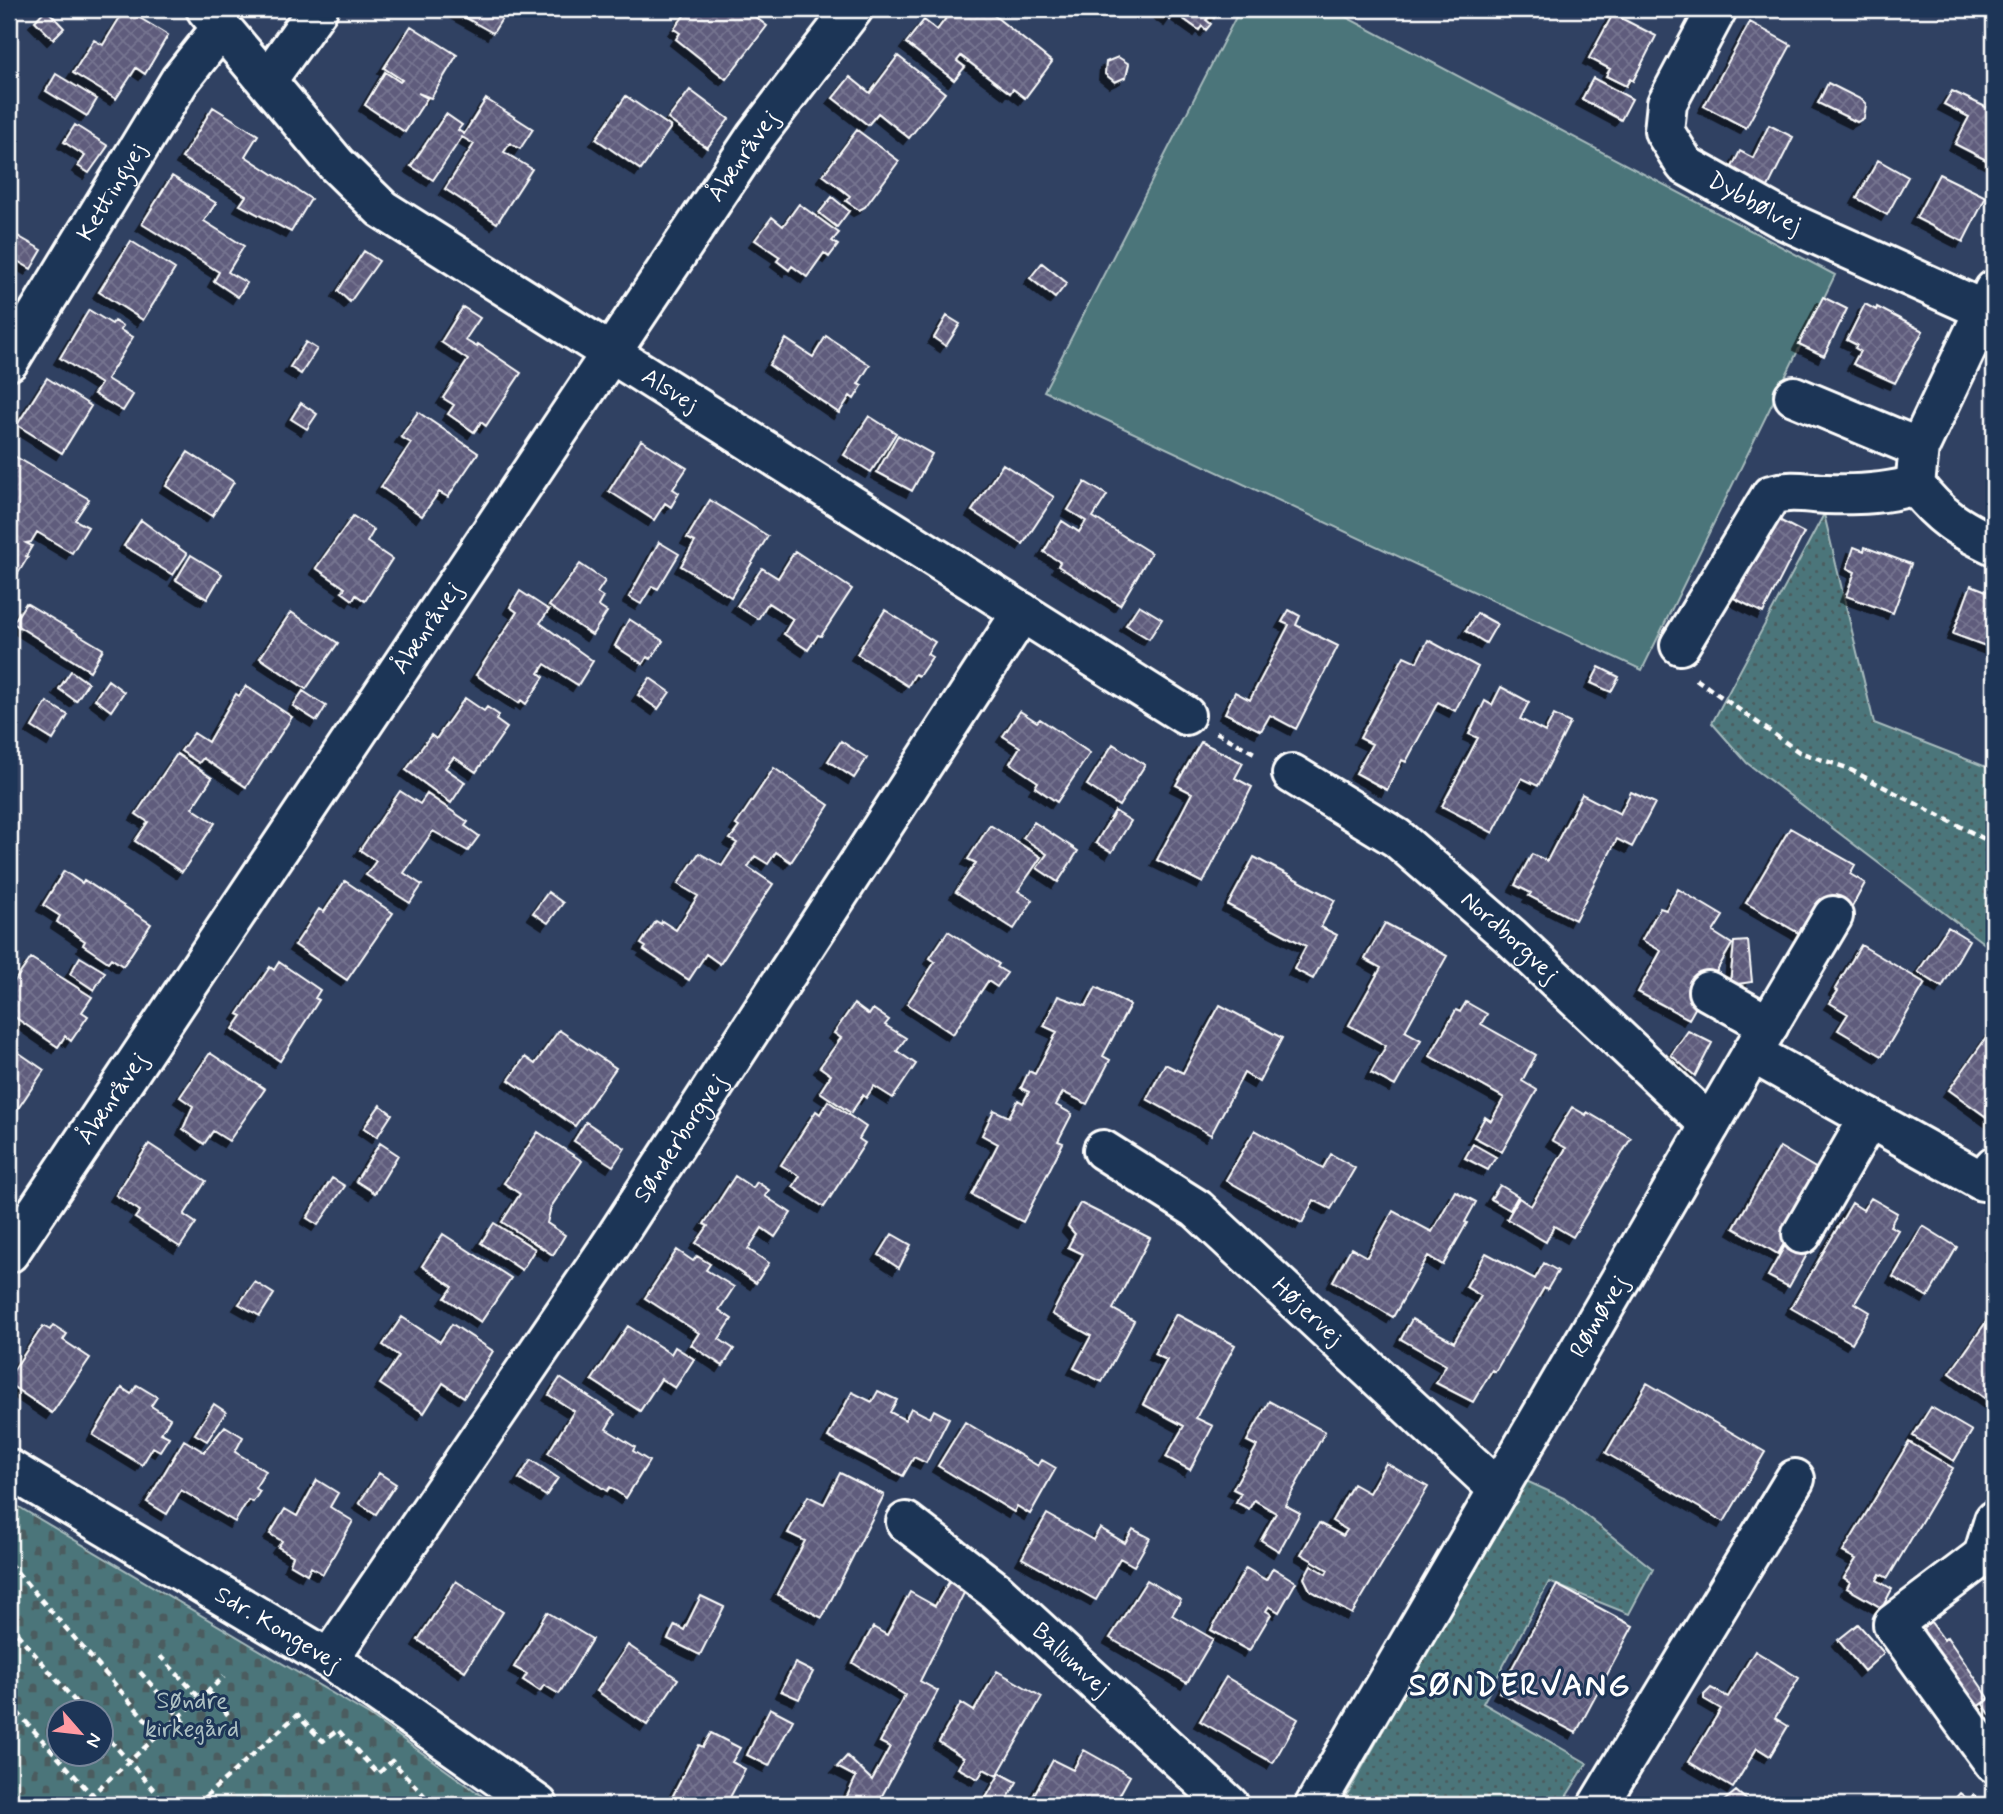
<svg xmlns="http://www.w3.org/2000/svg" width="2003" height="1814" viewBox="0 0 2003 1814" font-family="Mynerve,sans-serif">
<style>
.grass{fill:url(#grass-dots);stroke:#a6babc;stroke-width:2}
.cemetery{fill:url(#cemetery-stones);stroke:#a6babc;stroke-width:2;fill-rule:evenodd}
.park{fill:#4c757a;stroke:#a6babc;stroke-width:2}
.building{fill:url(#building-cross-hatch);stroke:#fff;stroke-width:2;filter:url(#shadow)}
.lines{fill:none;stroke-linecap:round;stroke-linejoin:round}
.minor-casing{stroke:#fff;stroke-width:44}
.path{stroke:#fff;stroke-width:4.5;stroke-dasharray:7 5;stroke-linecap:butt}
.minor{stroke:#1d3557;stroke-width:38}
.labels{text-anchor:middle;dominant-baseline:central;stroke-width:6;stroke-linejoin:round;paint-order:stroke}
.street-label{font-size:24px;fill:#fff;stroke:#1d3557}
.park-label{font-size:24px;fill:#aec1c3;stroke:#1d3557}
.district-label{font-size:32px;font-weight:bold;letter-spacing:2px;fill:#fff;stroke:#1d3557}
</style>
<defs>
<pattern id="grass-dots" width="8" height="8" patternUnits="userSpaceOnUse" patternTransform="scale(1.75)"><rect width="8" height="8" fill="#4c757a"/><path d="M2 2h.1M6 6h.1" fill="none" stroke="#4c5c5e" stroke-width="1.8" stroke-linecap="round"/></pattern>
<pattern id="cemetery-stones" width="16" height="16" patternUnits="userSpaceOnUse" patternTransform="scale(1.75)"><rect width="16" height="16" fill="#4c757a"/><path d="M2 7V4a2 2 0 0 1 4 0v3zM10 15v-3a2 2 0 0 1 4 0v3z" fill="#4c5c5e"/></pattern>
<pattern id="building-cross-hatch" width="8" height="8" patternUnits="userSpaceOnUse" patternTransform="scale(1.75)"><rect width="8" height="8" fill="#5e5c7c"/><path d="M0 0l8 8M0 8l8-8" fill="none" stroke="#767490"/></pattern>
<filter id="shadow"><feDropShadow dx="-6" dy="6" stdDeviation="0" flood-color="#0009"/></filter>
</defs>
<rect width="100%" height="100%" fill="#304162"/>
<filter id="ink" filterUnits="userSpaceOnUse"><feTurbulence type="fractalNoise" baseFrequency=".0143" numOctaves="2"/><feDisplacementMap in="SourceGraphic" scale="14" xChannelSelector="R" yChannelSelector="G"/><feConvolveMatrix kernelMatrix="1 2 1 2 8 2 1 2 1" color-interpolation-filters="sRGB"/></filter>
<g filter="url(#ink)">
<path class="grass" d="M1824,514L1874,723L1994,770V951L1747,763L1712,723Z
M1524,1480L1564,1498L1653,1569L1629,1614L1549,1582L1483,1703L1587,1763L1561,1805H1353L1344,1800Z"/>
<path class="cemetery" d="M9,1501L369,1715L495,1805H9ZM60,1713H102V1755H60Z"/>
<path class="park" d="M1240,9H1331L1835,275L1642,670L1044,391Z"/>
<path class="building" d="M46,9L64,28L53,39L35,21Z
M125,9L168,35L145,74L136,68L116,99L73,73L94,40L103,45Z
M450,9H490L503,17L493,33Z
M689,9H745L767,26L726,79L676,39L680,33L674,29Z
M953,9H986L1052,62L1025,98L1013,89L1010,93L961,56L957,61L965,67L954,80L906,43L924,20L937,30Z
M1155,9H1221L1214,18L1210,16L1206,20L1211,24L1206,30L1202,26L1199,30L1175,13L1170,20Z
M1613,14L1656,36L1633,81L1630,79L1626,86L1606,76L1610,69L1589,58Z
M1750,22L1791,45L1746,128L1704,106Z
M411,26L457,55L431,98L418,93L427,98L405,132L365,105L385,72L400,82L402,80L384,68Z
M898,56L945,93L909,138L878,113L868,125L833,98L850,77L870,93Z
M1118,57L1129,64L1126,77L1115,82L1105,74L1106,62Z
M56,74L97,99L87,116L46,91Z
M1593,78L1632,99L1621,120L1582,99Z
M1828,83L1862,100L1866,104L1864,118L1857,122L1818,103Z
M690,90L729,119L707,148L668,119Z
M1952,91L1994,111V164L1955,144L1969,117L1944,104Z
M626,96L671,127L641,170L596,139Z
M486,99L533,129L520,149L510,143L504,152L532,169L497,223L445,189L474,144L462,137L433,180L411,166L446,114L462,125L458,130L464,134Z
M213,107L258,135L245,156L311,199L291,232L240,205L246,196L182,158Z
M75,125L108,146L89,173L78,166L85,156L64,142Z
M1769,125L1793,137L1767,189L1730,171L1740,151L1753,158Z
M857,130L899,161L865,207L859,210L846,201L850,196L823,175Z
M1878,160L1908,177L1887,215L1857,198Z
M1939,174L1986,197L1963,242L1916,218Z
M172,176L216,203L204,221L244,246L228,272L247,283L238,297L214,281L219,272L142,224Z
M832,197L849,211L837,227L819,213Z
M799,204L839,233L832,241L838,245L829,257L824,253L807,277L792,266L789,270L777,261L780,257L755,240L772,217L783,226Z
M9,231L42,250L31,269L9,256Z
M131,241L175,269L143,320L99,292Z
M364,251L379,261L350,302L338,291Z
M1042,263L1067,283L1055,298L1030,278Z
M1823,297L1847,309L1824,356L1799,344Z
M1865,304L1876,310L1877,307L1923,331L1895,383L1853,364L1860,351L1855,348L1857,345L1847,340Z
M463,307L480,318L465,340L477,347L478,344L521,373L486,426L481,422L474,432L448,414L454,405L443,398L468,360L441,342Z
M89,310L112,324L114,321L123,326L120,330L133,337L107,379L133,395L123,411L94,394L101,384L60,358Z
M947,316L960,324L946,346L934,338Z
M826,336L870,365L858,384L862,386L854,399L850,396L839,413L769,365L786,339L813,357Z
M306,342L317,349L301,374L290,367Z
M47,378L91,406L62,453L17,425Z
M301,403L317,414L307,429L291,419Z
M418,412L478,453L448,497L439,492L422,516L381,487L411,443L401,437Z
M869,416L896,433L871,472L844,455Z
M898,435L932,454L912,491L877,472Z
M641,440L687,468L673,489L679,493L671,507L665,503L654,520L609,491Z
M188,452L234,482L212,516L166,486Z
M9,453L89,499L75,520L88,527L72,553L37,532L31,542L26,543L32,546L26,556L28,557L9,588Z
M1003,464L1054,497L1023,544L972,511Z
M1085,482L1107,495L1093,517L1151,553L1120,605L1058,566L1060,562L1044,552L1062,521L1079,532L1086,521L1068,510Z
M710,500L768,536L731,597L681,566L695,542L687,538Z
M353,516L374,530L367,542L392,559L365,601L356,595L353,600L342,592L345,588L316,568Z
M141,520L187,554L173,575L124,546Z
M1779,520L1804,533L1763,613L1734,598Z
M659,542L679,554L658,589L652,586L641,604L629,597Z
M1854,547L1864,551L1865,547L1911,564L1893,613L1846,596L1855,572L1847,568Z
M795,551L852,589L821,636L818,635L808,650L784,634L793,619L768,603L758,619L737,606L762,568L778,578Z
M191,555L222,574L207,599L176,580Z
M580,564L605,581L597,593L603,597L598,606L607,612L592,635L549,606Z
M1971,585L1994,594V649L1953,634Z
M520,591L549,610L540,623L593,661L578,685L545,664L539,673L544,677L526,704L521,700L519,703L476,675L517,612L510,607Z
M26,603L103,649L90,671L13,623Z
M1139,605L1162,619L1149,639L1126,625Z
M885,610L935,642L927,654L932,657L919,676L915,674L908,686L857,654Z
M1289,610L1300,616L1296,625L1338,646L1296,729L1270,715L1261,731L1225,713L1235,692L1250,700L1289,625L1282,622Z
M291,612L338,643L306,689L260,658Z
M1477,613L1497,624L1486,643L1466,631Z
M629,619L663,641L651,659L647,657L643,664L615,646Z
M1428,640L1478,667L1455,711L1438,702L1406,762L1402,760L1387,790L1356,773L1372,744L1360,738L1404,656L1417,662Z
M1599,667L1619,677L1611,692L1591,683Z
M71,671L88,683L76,701L59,689Z
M650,678L670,692L658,709L638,695Z
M108,680L124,692L111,711L95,699Z
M246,686L292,717L246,787L203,758L199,763L181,751L194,733L208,742L236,694L239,696Z
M1501,687L1529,702L1520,719L1545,732L1554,715L1570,723L1538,786L1522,778L1493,833L1442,806L1478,738L1469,734L1485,701L1492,705Z
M303,691L326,706L317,721L293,706Z
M465,698L484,711L487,707L499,715L496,720L507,728L476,772L454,757L445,768L465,782L451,803L406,770L431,735L436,739Z
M47,702L68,715L53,740L32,727Z
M1020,711L1037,722L1040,719L1090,753L1057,802L1035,787L1038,782L1010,763L1020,747L1003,736Z
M841,741L867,758L854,778L828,761Z
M1201,742L1243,763L1235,778L1252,787L1203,883L1157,860L1192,793L1176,785Z
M1113,744L1145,765L1119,806L1087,785Z
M177,754L212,778L192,808L215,823L182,872L135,841L148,822L136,814Z
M774,768L829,805L791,862L776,852L768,864L755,856L748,867L773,884L720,964L706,954L689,980L644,950L646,947L641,944L656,921L661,924L662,921L676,930L698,896L678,884L699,853L722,866L737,843L730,839L739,827L736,825Z
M400,791L420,804L427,794L468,822L465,826L479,836L468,851L433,831L404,873L422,885L410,903L366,875L376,861L360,850Z
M1631,792L1655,803L1632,847L1617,839L1575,920L1529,896L1531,893L1515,885L1532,854L1547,861L1582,794L1620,814Z
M1115,811L1131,821L1112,852L1096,843Z
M1034,822L1078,851L1058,882L1037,868L1047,854L1023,838Z
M990,825L1041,857L1018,891L1033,900L1014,929L956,892L976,863L968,859Z
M1790,828L1855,865L1850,874L1865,883L1847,916L1811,940L1746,903Z
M1254,857L1335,900L1321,927L1337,935L1313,979L1294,969L1306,946L1228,905Z
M64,871L82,883L84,880L151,924L123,966L111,958L108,962L83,945L85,941L57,922L60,916L43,905Z
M345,881L393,913L347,980L295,945L319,909L324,912Z
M1678,889L1723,916L1713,932L1732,944L1689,1019L1638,992L1661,951L1642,940L1660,908L1666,910Z
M548,892L563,903L548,923L533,913Z
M1385,923L1447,956L1405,1031L1421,1040L1395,1086L1371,1073L1386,1046L1349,1025L1381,968L1365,959Z
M1948,927L1969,940L1942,987L1918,972Z
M948,931L999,964L997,967L1007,973L997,987L988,981L953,1034L907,1004L935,962L930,958Z
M1748,941L1752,982L1730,985L1734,942Z
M1861,945L1925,983L1882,1056L1838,1030L1848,1014L1830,1003L1838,991L1835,989Z
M80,957L105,972L94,990L70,974Z
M31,958L92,997L82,1012L88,1016L71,1041L65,1036L58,1047L9,1013V989Z
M279,962L320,990L315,998L319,1000L280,1061L233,1029L242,1016L238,1014L270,967L274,970Z
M1096,987L1130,1005L1103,1056L1110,1060L1087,1104L1063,1092L1056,1105L1072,1114L1058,1141L1063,1143L1023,1222L972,1195L998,1144L982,1135L994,1110L1009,1117L1018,1100L1023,1103L1029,1092L1021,1088L1029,1071L1035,1074L1057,1032L1044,1026L1058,996L1086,1006Z
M1466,1002L1487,1014L1481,1024L1536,1055L1522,1081L1537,1090L1502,1152L1474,1137L1485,1117L1491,1121L1504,1098L1430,1056L1456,1010L1460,1012Z
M854,1004L869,1015L873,1009L889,1020L885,1025L906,1038L897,1051L916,1064L893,1098L874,1086L866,1098L863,1095L851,1113L820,1092L831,1075L820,1067L841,1038L834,1033Z
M1220,1005L1282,1038L1259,1082L1244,1073L1211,1135L1147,1099L1165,1064L1183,1073Z
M1994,1027V1118L1992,1121L1949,1090Z
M559,1030L616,1068L575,1126L509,1080L525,1057L535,1064Z
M1688,1031L1712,1043L1695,1076L1671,1055Z
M9,1046L44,1070L9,1122Z
M210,1053L265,1089L229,1141L213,1131L204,1144L183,1129L193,1106L180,1097Z
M828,1101L866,1127L859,1139L865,1143L824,1207L793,1187L800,1176L781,1165L816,1111L820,1114Z
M380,1105L392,1114L377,1137L364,1128Z
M1572,1107L1586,1115L1587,1112L1631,1138L1573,1237L1554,1226L1546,1242L1507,1219L1519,1198L1531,1206L1566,1148L1552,1140Z
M586,1122L625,1148L613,1166L574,1141Z
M1255,1130L1323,1168L1331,1154L1355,1168L1331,1209L1314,1200L1302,1223L1226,1180Z
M538,1132L582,1161L551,1207L547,1223L565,1235L553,1255L502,1222L520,1194L504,1183Z
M380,1143L398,1155L375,1193L356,1181Z
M149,1144L206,1181L184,1215L196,1223L180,1247L135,1218L140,1211L116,1195Z
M1473,1144L1496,1157L1488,1170L1465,1158Z
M1780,1147L1824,1173L1778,1254L1734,1228Z
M735,1176L753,1188L757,1182L769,1190L765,1196L791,1213L775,1237L762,1228L748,1249L769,1263L756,1283L696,1243L708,1226L704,1224Z
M332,1178L345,1186L318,1225L307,1218Z
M1500,1185L1518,1196L1510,1210L1491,1199Z
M1455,1191L1476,1202L1465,1222L1467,1223L1443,1265L1428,1256L1393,1317L1333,1281L1351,1248L1367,1257L1393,1211L1432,1232Z
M1871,1198L1897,1213L1890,1226L1898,1230L1855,1303L1870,1312L1852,1343L1791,1308L1852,1203L1863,1210Z
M1080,1203L1150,1238L1113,1309L1134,1321L1102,1382L1074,1368L1091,1336L1052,1314L1083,1254L1068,1247L1075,1234L1068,1226Z
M494,1223L535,1249L522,1270L481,1243Z
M1923,1226L1957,1247L1928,1297L1893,1277Z
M443,1234L511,1278L481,1322L445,1298L453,1287L422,1266Z
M892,1234L911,1245L899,1268L879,1255Z
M1788,1240L1809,1251L1789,1287L1768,1276Z
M677,1250L693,1261L697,1256L710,1264L706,1270L734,1287L719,1310L732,1319L719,1339L734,1349L723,1366L691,1345L699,1333L645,1298Z
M1486,1253L1535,1279L1544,1263L1558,1271L1547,1290L1544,1288L1495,1372L1492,1370L1473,1402L1436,1383L1446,1365L1401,1339L1412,1319L1454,1342L1481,1296L1466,1287Z
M255,1282L274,1294L260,1316L239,1304Z
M1994,1311V1405L1950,1373Z
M1176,1314L1235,1345L1196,1418L1213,1426L1190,1470L1166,1457L1184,1426L1143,1404L1167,1360L1154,1354Z
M402,1317L440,1342L452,1324L493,1351L464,1397L443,1383L424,1413L380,1384L399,1356L383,1345Z
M53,1325L67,1334L63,1340L90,1358L52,1413L9,1384V1377L43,1326L50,1330Z
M628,1326L671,1354L675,1347L694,1359L675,1388L661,1379L640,1411L592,1380Z
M560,1378L615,1414L606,1429L635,1447L633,1451L649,1461L626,1498L610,1487L607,1491L548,1453L574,1411L549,1395Z
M1647,1383L1765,1452L1724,1522L1606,1453Z
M137,1385L157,1397L151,1406L170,1418L161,1433L169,1437L160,1451L153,1447L142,1465L93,1435L122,1388L131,1394Z
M878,1391L897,1400L890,1412L905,1420L911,1408L930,1418L934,1410L949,1418L926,1463L914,1457L903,1476L828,1437L852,1392L872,1402Z
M1269,1401L1325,1432L1285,1505L1300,1513L1279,1551L1261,1540L1276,1513L1254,1500L1249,1509L1236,1502L1241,1493L1233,1489L1257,1446L1247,1441Z
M214,1404L226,1412L207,1441L195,1434Z
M1931,1407L1972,1431L1954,1461L1913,1436Z
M965,1422L1038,1466L1042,1460L1056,1468L1030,1514L1017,1506L1014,1512L938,1466Z
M225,1426L243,1437L235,1452L266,1471L255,1488L260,1491L253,1502L248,1500L235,1522L181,1490L167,1514L147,1502L184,1440L204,1452Z
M1909,1442L1953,1468L1888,1578L1880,1574L1877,1580L1892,1589L1882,1608L1847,1588L1850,1582L1844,1578L1856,1559L1843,1552Z
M531,1460L558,1478L546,1496L519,1479Z
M1386,1463L1428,1487L1352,1614L1310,1590L1304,1578L1311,1565L1326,1574L1328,1570L1301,1554L1319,1523L1343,1536L1347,1530L1332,1521L1353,1484L1369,1493Z
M379,1473L396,1484L376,1514L359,1503Z
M840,1473L884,1495L822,1618L777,1594L805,1541L788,1533L808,1496L824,1504Z
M317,1480L338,1493L330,1507L353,1521L323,1574L311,1567L307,1574L290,1564L293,1556L278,1547L282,1541L270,1534L285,1509L297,1516Z
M1047,1514L1093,1540L1100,1528L1125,1543L1133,1529L1150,1538L1134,1566L1120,1558L1096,1600L1022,1558Z
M1246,1568L1266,1580L1273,1568L1296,1582L1279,1612L1269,1606L1266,1611L1271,1614L1249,1651L1211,1630Z
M1147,1580L1181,1600L1172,1615L1213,1639L1187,1683L1110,1638Z
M456,1581L503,1612L465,1671L418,1640Z
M949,1582L965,1591L920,1681L938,1691L877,1805H843L856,1777L837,1767L847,1756L872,1780L890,1747L880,1742L905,1695L853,1663L873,1627L887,1635L910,1592L935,1606Z
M1557,1585L1633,1626L1576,1733L1499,1692Z
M701,1596L724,1607L700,1655L668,1639L675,1625L684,1630Z
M547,1612L592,1639L559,1694L544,1685L540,1691L523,1680L527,1674L514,1667Z
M1931,1622L1944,1640L1947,1637L1989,1698L1972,1711L1917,1630Z
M1858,1624L1884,1653L1864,1671L1838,1640Z
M628,1645L678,1679L647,1725L597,1691Z
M1755,1651L1799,1678L1775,1718L1788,1726L1770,1756L1757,1748L1733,1788L1689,1762L1721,1709L1704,1699V1695L1711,1688L1728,1697Z
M795,1663L813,1672L799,1699L781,1691Z
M997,1671L1042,1697L997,1776L984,1769L978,1779L958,1768L964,1758L939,1742L961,1703L974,1711Z
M1226,1677L1298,1719L1273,1763L1200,1721Z
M1994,1696V1720L1983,1704Z
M770,1708L793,1720L769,1766L747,1755Z
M711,1733L740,1748L732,1762L745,1769L726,1805H668L699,1745L703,1747Z
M1084,1750L1130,1776L1114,1805H1035L1030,1802L1053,1760L1073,1770Z
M1000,1773L1017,1782L1004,1805H982Z
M1736,1791L1749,1802L1746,1805H1719Z
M1960,1793L1969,1800L1973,1795L1981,1803L1949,1805Z"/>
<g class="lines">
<defs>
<g id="minor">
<path id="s1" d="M206,9L336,164L382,209L1185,715"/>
<path id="s2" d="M1717,9L1667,103L1664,131L1685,165L1784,220L1984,310"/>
<path d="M268,79L318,9"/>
<path d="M1994,290L1919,448L1915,485C1940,517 1958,528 1994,545"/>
<path id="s3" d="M9,361L180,80L222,27"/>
<path d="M1794,396L1919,448"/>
<path d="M1680,645L1771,495C1791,489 1806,493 1826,494C1857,495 1886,494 1915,485"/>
<path id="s4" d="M1292,774L1397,838L1510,936L1710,1125"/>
<path d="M1708,991L1769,1025"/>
<path d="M1752,1053L1833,916"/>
<path id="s5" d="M1103,1150L1197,1209L1499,1490"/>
<path d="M1802,1234L1869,1118"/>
<path id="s6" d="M9,1253L756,136L853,9"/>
<path id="s7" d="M9,1469L329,1659L538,1805"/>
<path d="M1994,1520L1983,1556L1893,1624L1994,1763"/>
<path id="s8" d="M906,1522L996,1591L1229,1805"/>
<path id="s9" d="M329,1659L608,1249L1022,612"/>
<path id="s10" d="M1315,1805L1752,1053L1982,1181L1994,1166"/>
<path d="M1598,1805L1795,1479"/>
</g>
</defs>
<use href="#minor" class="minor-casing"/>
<path class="path" d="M1696,679L1799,752L1847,768L1994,844
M1216,732L1258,755
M9,1563L159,1735
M9,1624L85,1713
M160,1656L200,1698
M140,1672L198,1738
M208,1691L228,1715
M9,1703L101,1805
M102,1731L167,1805
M9,1787L26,1805
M80,1805L224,1677
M196,1805L297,1715L323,1741L338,1730L378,1774L392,1761L433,1805
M415,1805L425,1796"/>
<use href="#minor" class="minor"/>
</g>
</g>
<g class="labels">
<g class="street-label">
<text stroke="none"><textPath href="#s6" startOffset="1320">Åbenråvej</textPath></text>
<text stroke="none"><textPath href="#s3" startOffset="198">Kettingvej</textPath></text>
<text stroke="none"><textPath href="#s2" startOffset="254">Dybbølvej</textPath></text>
<text stroke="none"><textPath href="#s1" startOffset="607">Alsvej</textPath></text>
<text stroke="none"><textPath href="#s6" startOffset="752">Åbenråvej</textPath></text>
<text stroke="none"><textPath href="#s4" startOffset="273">Nordborgvej</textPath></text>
<text stroke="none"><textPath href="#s6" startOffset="186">Åbenråvej</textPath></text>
<text stroke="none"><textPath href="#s9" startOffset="628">Sønderborgvej</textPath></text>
<text stroke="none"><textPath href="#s5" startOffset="262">Højervej</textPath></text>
<text stroke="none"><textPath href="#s10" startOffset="565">Rømøvej</textPath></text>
<text stroke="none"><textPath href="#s7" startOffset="313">Sdr. Kongevej</textPath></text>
<text stroke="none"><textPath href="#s8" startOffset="215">Ballumvej</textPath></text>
</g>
<g class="park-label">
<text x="192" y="1701">Søndre<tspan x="192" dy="28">kirkegård</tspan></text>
</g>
<g class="district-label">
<text x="1520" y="1686">SØNDERVANG</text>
</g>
</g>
<rect width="2003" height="1814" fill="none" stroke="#1d3557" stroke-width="35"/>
<rect x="18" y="18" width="1968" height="1779" fill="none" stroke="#fff" stroke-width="2.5" filter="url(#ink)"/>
<g transform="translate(80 1733) rotate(118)"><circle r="33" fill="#1d3557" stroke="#77869a" stroke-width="2"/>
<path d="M0-5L12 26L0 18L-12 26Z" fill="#ff9aa2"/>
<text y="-10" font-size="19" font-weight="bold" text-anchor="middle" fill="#ffffff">N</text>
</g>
</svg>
